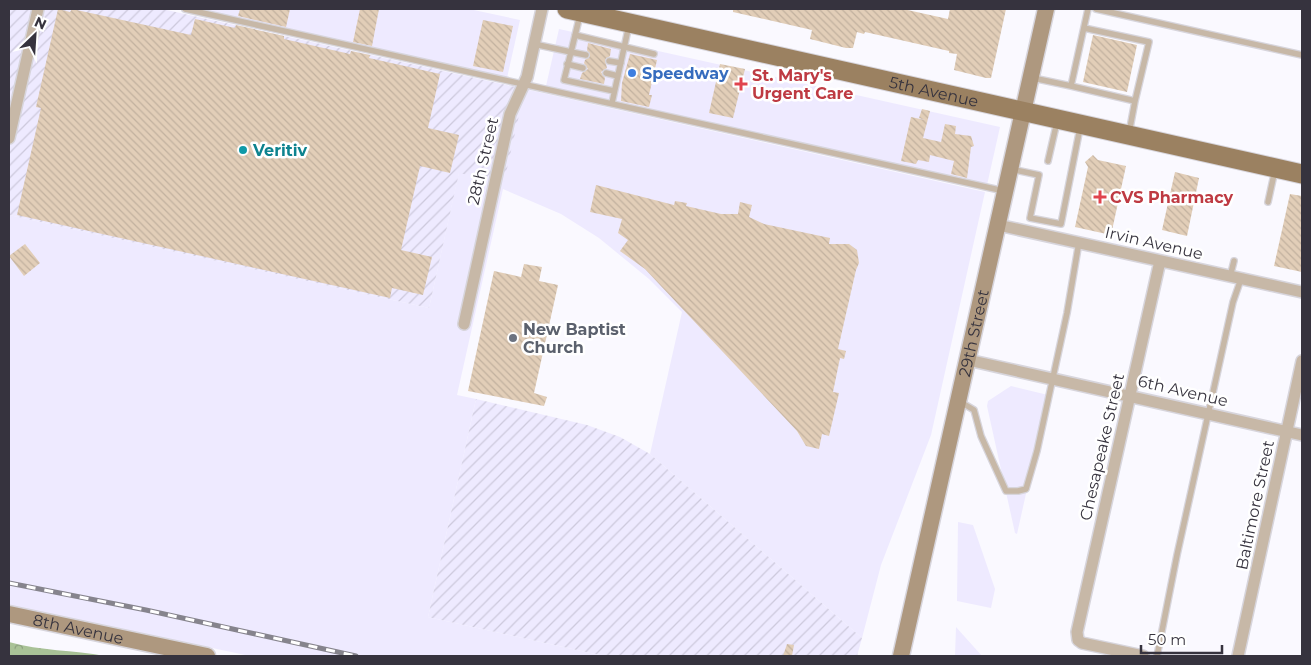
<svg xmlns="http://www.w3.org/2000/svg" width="1311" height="665" viewBox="0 0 1311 665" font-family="Montserrat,sans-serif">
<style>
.built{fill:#eeeaff}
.industrial{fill:url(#industrial-furrows)}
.forest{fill:url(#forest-crowns)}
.building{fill:url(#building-back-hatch)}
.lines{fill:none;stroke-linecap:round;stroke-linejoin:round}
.service-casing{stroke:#d7d5dc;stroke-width:8}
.minor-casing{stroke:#d7d5dc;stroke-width:14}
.secondary-casing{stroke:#d7d5dc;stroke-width:19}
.primary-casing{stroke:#d7d5dc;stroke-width:21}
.service{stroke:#c7b8a7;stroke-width:5.5}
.minor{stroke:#c7b8a7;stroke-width:11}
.secondary{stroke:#ae987f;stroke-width:16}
.primary{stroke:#9b8161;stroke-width:19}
.rail-casing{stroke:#86848d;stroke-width:5}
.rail{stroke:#fff;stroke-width:3;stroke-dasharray:9;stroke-linecap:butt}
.shop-dot{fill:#3f7fe0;stroke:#fff;stroke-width:2}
.health-dot{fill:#e0444e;stroke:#fff;stroke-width:2}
.culture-dot{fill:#0f9aa8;stroke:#fff;stroke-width:2}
.worship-dot{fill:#6b7280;stroke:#fff;stroke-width:2}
.labels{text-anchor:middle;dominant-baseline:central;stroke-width:5;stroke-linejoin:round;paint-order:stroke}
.shop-label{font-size:16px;font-weight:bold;fill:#366cbe;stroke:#fff;text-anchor:start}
.health-label{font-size:16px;font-weight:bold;fill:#be3a42;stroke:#fff;text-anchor:start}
.street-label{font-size:16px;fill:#36333e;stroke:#fff}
.culture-label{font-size:16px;font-weight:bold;fill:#0d838f;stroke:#fff;text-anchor:start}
.worship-label{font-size:16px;font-weight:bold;fill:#5b616d;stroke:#fff;text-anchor:start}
</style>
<defs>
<pattern id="industrial-furrows" width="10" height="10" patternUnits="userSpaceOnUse" patternTransform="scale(1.25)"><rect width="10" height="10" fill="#eeeaff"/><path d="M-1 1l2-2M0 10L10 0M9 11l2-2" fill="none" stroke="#cdc9dc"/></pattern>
<pattern id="forest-crowns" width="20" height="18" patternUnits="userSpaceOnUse" patternTransform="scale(1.25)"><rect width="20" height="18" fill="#a9c297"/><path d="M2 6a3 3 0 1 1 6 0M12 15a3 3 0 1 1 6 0" fill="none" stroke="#8a9e7d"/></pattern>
<pattern id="building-back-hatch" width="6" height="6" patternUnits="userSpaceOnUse" patternTransform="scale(1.25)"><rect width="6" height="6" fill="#e2ceb8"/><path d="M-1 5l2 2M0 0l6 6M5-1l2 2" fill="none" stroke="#c2b19f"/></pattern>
</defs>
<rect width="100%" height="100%" fill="#faf9ff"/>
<path class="built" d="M197,9H469L520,20L507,78Z
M559,29L1000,127L987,185L546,86Z
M525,89L985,192L931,435L881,565L862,638L650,454L682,312L649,279L599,238L561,214L503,189L457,395L476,399L428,617L604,656H250L9,605V215L429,308L459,172Z
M1011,386L1048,395L1017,534L1015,533L987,406L988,401Z
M958,522L973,525L995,589L991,608L957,601Z
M956,627L982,656H955Z"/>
<path class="industrial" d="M9,9H162L525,89L504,182L459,173L429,308L9,215Z
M476,399L587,425L620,437L650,454L862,638L857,656H604L428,617Z"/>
<path class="forest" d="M9,642C41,651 73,650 105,656H9Z"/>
<path class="building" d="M58,9L70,12L72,9L191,35L195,19L235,28L236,25L284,36V39L350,54L351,51L370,55L369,58L440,74L428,128L459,135L450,173L420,166L401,250L432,257L423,295L392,288L390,298L17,215L41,108L36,107Z
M240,9H290L286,27L238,16Z
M360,9H379L372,46L353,42Z
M733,9H903L948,19L950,9H1006L991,78H986L954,70L957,54L949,53V51L865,32L864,34L857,32L853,48H846L810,39L812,30L733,12Z
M483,20L513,26L503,72L473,66Z
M1093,35L1137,45L1127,92L1083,82Z
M588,43L611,49L610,56L605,60L607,68L601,72L605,78L604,84L580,79L582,73L588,69L584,63L585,60L590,56L587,50Z
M630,54L657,60L649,95H652L649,107L621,101L622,83Z
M720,64L745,69L733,118L709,113Z
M922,109L930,111L923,138L941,142L945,124L956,126L955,134L971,136L974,146L971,147L967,178L951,174L954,161L930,155L929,162L918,160L916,164L901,161L911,117L925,120L919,118Z
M1093,155L1098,160L1126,166L1111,235L1075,227L1088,167L1085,162Z
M1175,172L1199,178L1187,236L1162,230Z
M596,185L674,205L675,201L687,203L686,206L721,214H738L740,202L752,205L749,217L764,224L830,238L829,244H849L857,250L859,263L856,270L838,349L846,351L844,359L840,358L833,392L839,393L829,436L822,434L819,449L806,446L797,431L645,269L620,251L628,240L618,233L622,219L590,212Z
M1290,194L1302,196V272L1274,266Z
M25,244L40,263L24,276L9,256Z
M524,264L542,267L539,281L558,285L534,393L547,397L544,406L468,391L494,271L521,277Z
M787,644L794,645L792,656H783Z"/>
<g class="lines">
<defs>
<path id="service" d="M185,9L1004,191
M1096,9L1302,55
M1084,28L1149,42L1135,101L1071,86L1088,9
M575,35L654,54
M534,44L571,52L580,15
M586,55L571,52L564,80L614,91
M609,61L621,63
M567,64L583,68
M606,73L618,76
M1033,78L1071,86
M612,103L629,25
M1129,133L1135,101
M1048,161L1057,122
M1011,169L1039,175L1030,218L1061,224L1080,128
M1268,202L1275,170
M1230,277L1234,261
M959,401L974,410L981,436L1006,491H1018L1026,489L1037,451L1067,313L1079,242
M1157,656L1177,555L1233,302L1241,279"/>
<path id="minor" d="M9,138L38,9
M998,225L1302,292
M464,324L510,114L527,77L542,9
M968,360L1302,435
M1143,656L1082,643L1078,640L1077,632L1160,261
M1238,656L1302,361"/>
<g id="secondary">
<path id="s1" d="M9,614L207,656"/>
<path id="s2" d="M901,656L1046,9"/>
</g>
<g id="primary">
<path id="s3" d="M567,9L1302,174"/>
</g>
</defs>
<use href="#service" class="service-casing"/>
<use href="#minor" class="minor-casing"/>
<use href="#secondary" class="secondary-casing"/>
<use href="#primary" class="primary-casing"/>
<use href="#service" class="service"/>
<use href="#minor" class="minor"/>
<use href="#secondary" class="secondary"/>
<use href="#primary" class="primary"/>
<defs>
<path id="rail" d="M9,583L146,610L356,656"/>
</defs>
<use href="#rail" class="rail-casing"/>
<use href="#rail" class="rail"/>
</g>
<circle class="shop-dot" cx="632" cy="73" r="5"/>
<g class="health-dot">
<path d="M738.5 76.5h5v5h5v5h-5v5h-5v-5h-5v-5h5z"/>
<path d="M1097.5 189.5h5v5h5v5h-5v5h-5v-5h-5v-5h5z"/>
</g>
<circle class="culture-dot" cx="243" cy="150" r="5"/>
<circle class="worship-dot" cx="513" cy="338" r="5"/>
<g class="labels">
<g class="shop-label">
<text x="642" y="73">Speedway</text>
</g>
<g class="health-label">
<text x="752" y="75">St. Mary's<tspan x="752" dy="18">Urgent Care</tspan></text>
<text x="1110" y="197">CVS Pharmacy</text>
</g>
<g class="street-label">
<text stroke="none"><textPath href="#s3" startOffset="376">5th Avenue</textPath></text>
<text transform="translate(483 161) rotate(-77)">28th Street</text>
<text transform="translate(1154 243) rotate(13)">Irvin Avenue</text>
<text stroke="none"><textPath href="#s2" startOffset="331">29th Street</textPath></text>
<text transform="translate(1183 391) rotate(13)">6th Avenue</text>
<text transform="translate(1102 447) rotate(-77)">Chesapeake Street</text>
<text transform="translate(1255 505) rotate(-78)">Baltimore Street</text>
<text stroke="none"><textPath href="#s1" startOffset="71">8th Avenue</textPath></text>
</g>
<g class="culture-label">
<text x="253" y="150">Veritiv</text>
</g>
<g class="worship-label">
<text x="523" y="329">New Baptist<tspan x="523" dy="18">Church</tspan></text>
</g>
</g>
<rect width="1311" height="665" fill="none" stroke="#36333e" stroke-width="20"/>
<g transform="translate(35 35) rotate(25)" stroke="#ffffff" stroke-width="4" paint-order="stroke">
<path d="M0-4L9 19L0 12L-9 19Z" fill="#36333e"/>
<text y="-8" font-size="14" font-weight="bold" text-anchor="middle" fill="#36333e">N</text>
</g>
<path d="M1141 645v8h81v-8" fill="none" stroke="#36333e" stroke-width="2.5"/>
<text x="1148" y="645" font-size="15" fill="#36333e" stroke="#ffffff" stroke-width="4" paint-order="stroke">50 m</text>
</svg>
